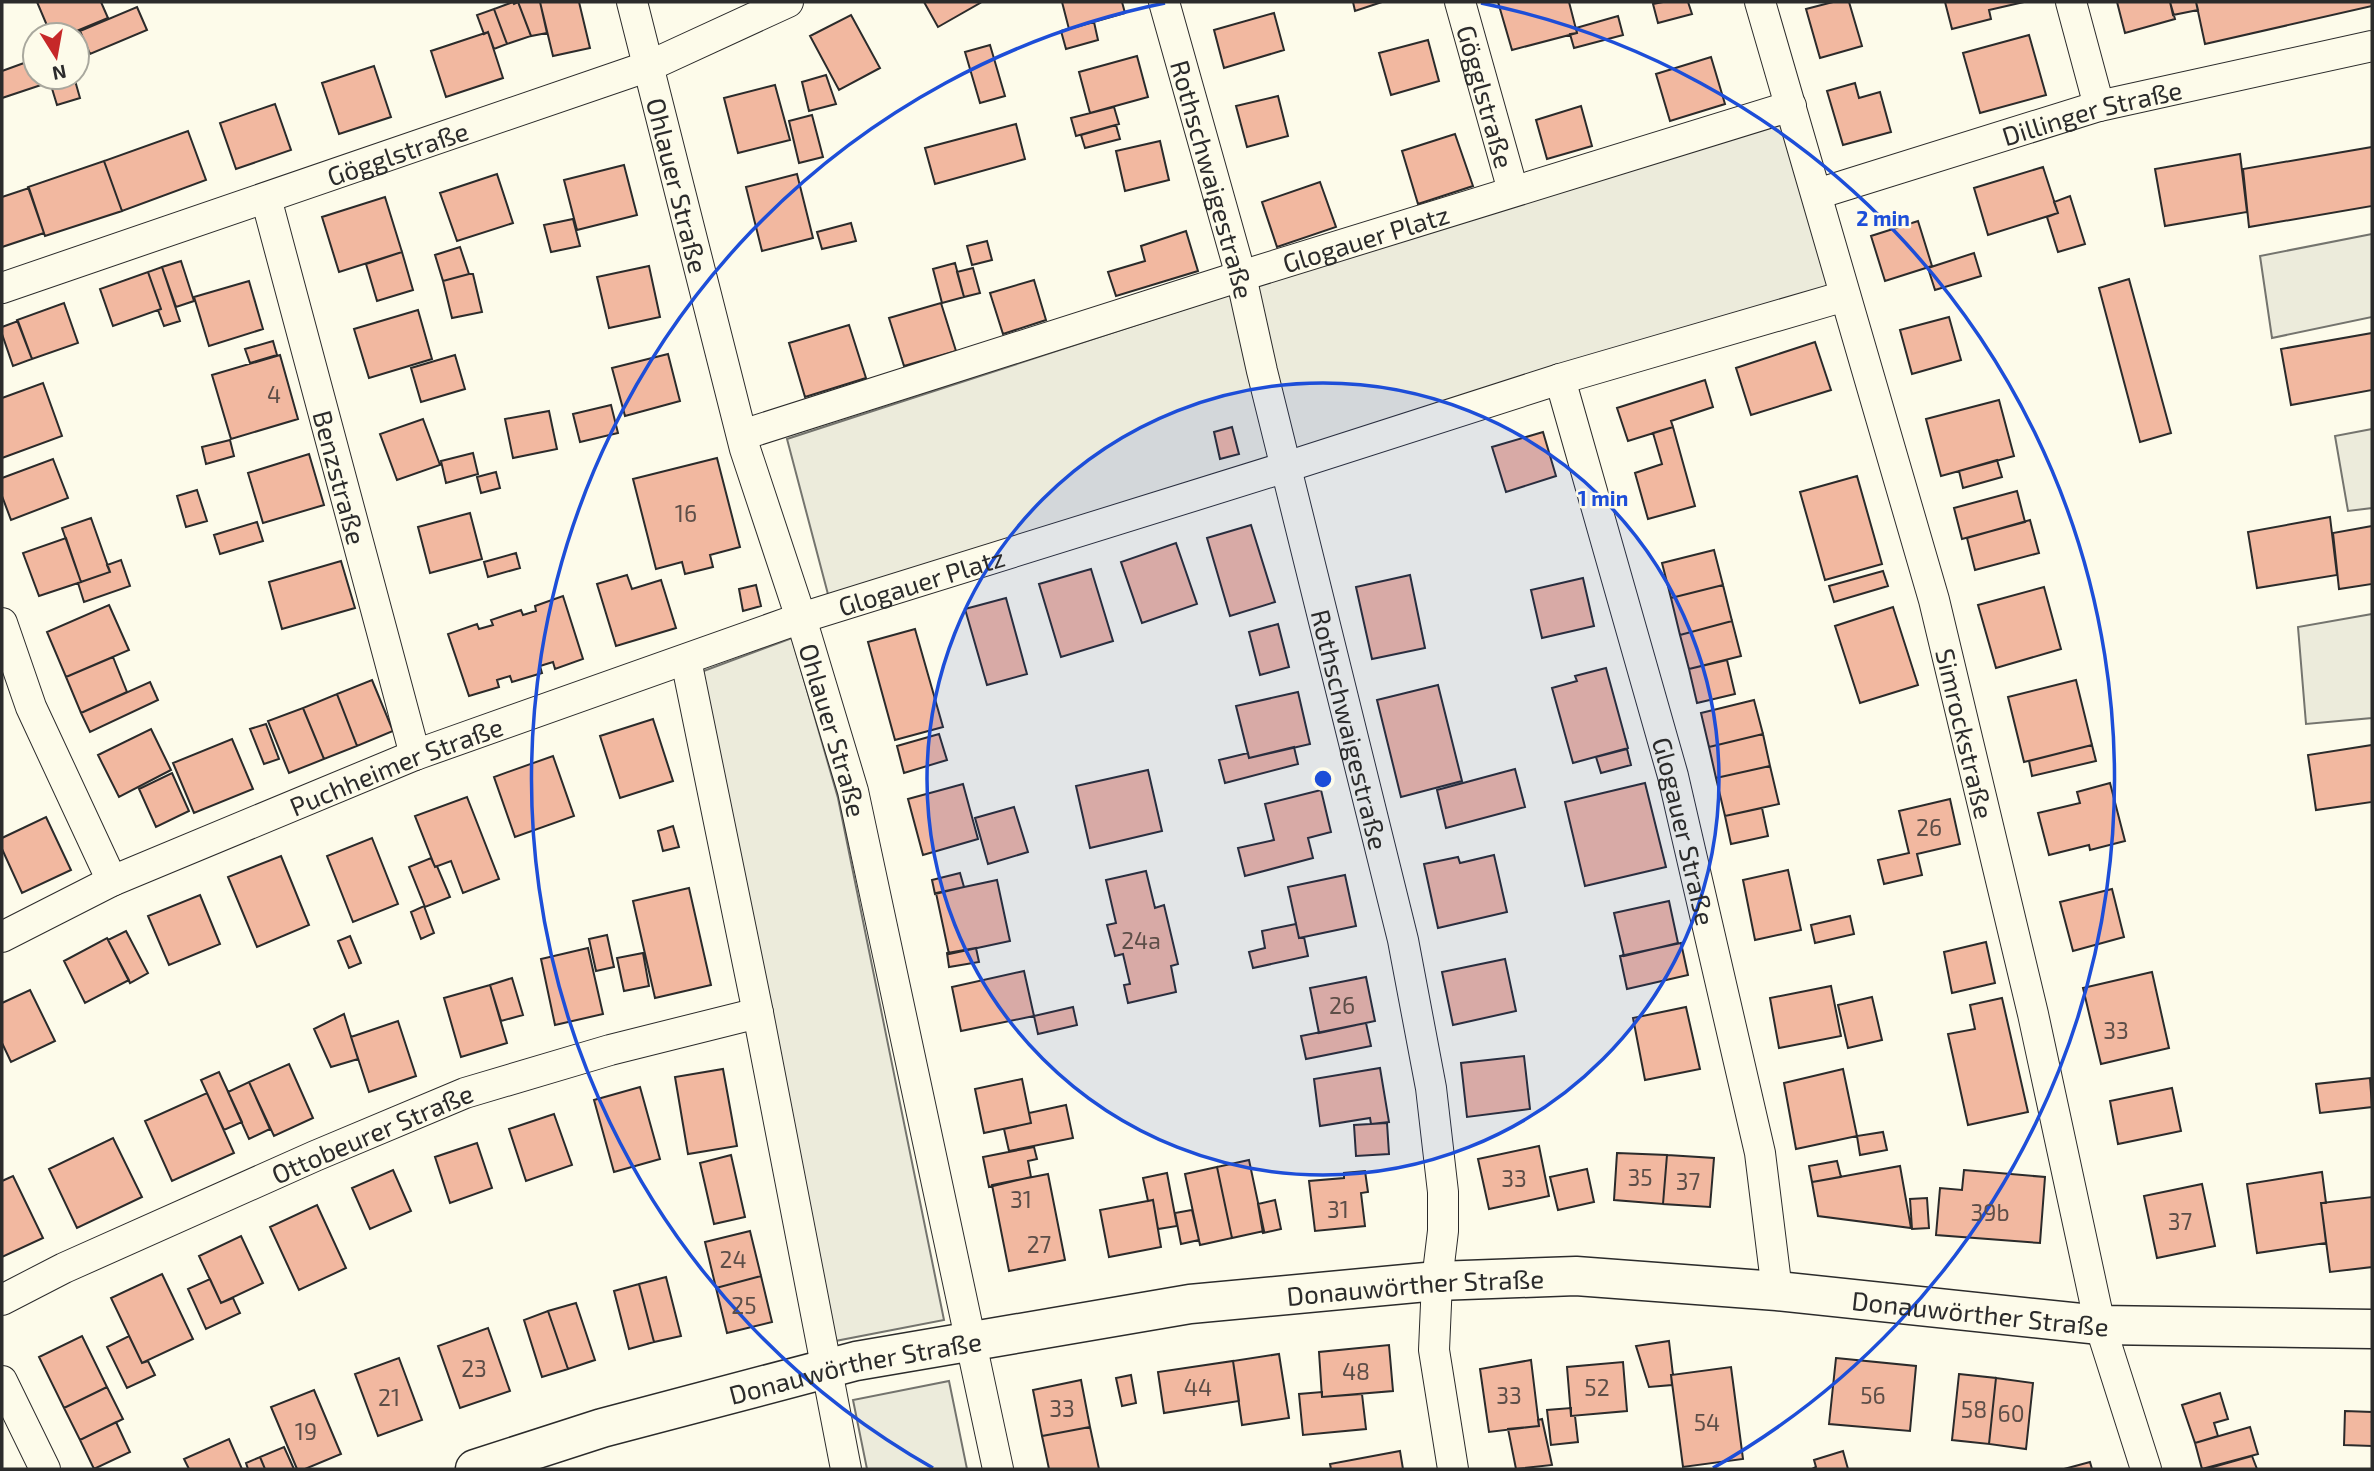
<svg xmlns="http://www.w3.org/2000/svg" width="2374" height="1471" viewBox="0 0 2374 1471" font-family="'Exo 2',sans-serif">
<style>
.green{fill:#ecebdb;stroke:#74746e;stroke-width:2}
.building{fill:#f2b8a0;stroke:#2b2b2b;stroke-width:2}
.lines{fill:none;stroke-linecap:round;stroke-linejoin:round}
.street-casing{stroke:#2b2b2b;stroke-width:32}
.secondary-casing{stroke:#2b2b2b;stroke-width:41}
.street{stroke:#fdfbea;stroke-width:30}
.secondary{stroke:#fdfbea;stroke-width:38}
.ring{fill:none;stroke:#1d4ed8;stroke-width:3.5}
.labels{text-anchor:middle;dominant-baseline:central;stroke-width:5;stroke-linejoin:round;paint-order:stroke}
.number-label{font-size:23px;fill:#5d4e48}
.street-label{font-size:26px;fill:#2b2b2b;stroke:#fdfbea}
.centre{fill:#1d4ed8;stroke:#fdfbea;stroke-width:3.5}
.ring-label{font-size:21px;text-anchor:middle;font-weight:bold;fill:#1d4ed8;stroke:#fdfbea;stroke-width:5;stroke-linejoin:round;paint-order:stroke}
</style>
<rect width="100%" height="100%" fill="#fdfbea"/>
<path class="green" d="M1783,119L1832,294L829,598L787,439L1516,201Z
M2372,234V317L2272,338L2260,256Z
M2372,429V508L2348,511L2335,436Z
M2372,614V718L2306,724L2298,627Z
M792,638L838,798L944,1320L825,1343L701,672Z
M949,1381L967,1469H867L853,1400Z"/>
<path class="building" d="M37,2H101L108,18L67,35H51Z
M513,2L514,4L518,2L531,36L507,44L494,9Z
M518,2H540L547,33L531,36Z
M540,2H579L590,48L553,56Z
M924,2H979L980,3L938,27Z
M1062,2H1122L1125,13L1069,29Z
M1353,2H1382L1355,11Z
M1498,2H1569L1577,33L1512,50Z
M1663,2H1688L1692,14L1658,23L1653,4Z
M1833,2H1849L1862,46L1820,58L1806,9Z
M1945,2H2024L1989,10L1991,19L1952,29Z
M2117,2H2170L2175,19L2125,33Z
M2170,2H2196L2198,10L2173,15Z
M2196,2H2372V6L2205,44Z
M137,7L147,30L90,54L80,31Z
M494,9L507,44L494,49L488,32L484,34L477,15Z
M1274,13L1284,50L1224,68L1214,30Z
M851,15L880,68L839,90L810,36Z
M1618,16L1623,35L1574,48L1570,34L1577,33L1576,28Z
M1094,22L1098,40L1066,49L1061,31Z
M488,32L503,78L446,97L431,51Z
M2029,35L2046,95L1980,113L1963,53Z
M1428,40L1439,81L1391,95L1379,53Z
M990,45L1005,96L980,103L965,52Z
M1137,56L1148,97L1090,113L1079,72Z
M1711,57L1725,104L1670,121L1656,74Z
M35,59V77H74L80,98L57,105L50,82L2,98V71Z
M374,66L391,117L339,134L322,83Z
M826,75L836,104L809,111L802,82Z
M1855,83L1859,98L1880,92L1891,132L1843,145L1827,91Z
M775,85L790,140L738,153L724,98Z
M1278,96L1288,136L1247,147L1236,106Z
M275,104L291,150L236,169L220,123Z
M1581,106L1592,146L1547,159L1536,120Z
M1114,107L1119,124L1076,136L1071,118Z
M812,115L823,157L799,163L789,121Z
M1016,124L1025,159L935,184L925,148Z
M1116,125L1120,139L1085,148L1081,135Z
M188,131L206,180L122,211L104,161Z
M1455,134L1473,186L1418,204L1402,151Z
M1160,141L1169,180L1125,191L1116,151Z
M2372,147V206L2249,227L2243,169Z
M2240,154L2247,212L2165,226L2155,169Z
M104,161L122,211L45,236L28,187Z
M624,165L637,215L577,230L564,180Z
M2043,167L2058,213L1988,235L1974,188Z
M497,174L513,223L457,241L440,193Z
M797,174L813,238L762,251L746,187Z
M1320,182L1336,227L1277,247L1262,202Z
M29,188L44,233L2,247V197Z
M2070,196L2085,244L2058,252L2047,217L2058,213L2054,202Z
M385,197L402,252L339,272L322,217Z
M573,219L580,246L551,252L544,225Z
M1918,221L1932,266L1885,281L1871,236Z
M851,223L856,241L822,249L817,232Z
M1186,231L1198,271L1116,296L1108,272L1145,261L1141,246Z
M987,241L992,260L972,265L967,246Z
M460,247L469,274L443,281L435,255Z
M402,252L413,290L377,301L366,264Z
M1974,253L1981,276L1935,290L1928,268Z
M181,261L194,301L176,307L162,267Z
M955,263L964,297L942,303L933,269Z
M649,266L660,317L609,328L597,277Z
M162,267L180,321L164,326L158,310L161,309L148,272Z
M973,268L980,293L964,297L957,272Z
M148,272L161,309L113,326L100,289Z
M469,274H473L482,312L452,318L443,281Z
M2129,279L2171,433L2140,442L2099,288Z
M1034,280L1046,320L1003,334L990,293Z
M249,281L263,329L209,346L194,297Z
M64,303L78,343L32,359L17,320Z
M941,303L956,351L904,366L889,318Z
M418,310L432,359L369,378L354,329Z
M1949,317L1961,360L1912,374L1900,330Z
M18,321L32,359L13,366L2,334V327Z
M849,325L866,378L805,397L789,343Z
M2372,333V390L2291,405L2281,349Z
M273,341L277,355L250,363L245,349Z
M1815,342L1831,390L1751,415L1736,368Z
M668,354L680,401L625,416L612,368Z
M280,355L298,419L231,439L212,375Z
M455,355L465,389L421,402L411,368Z
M1705,380L1713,407L1671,421L1673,427L1628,441L1617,408Z
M43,383L62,436L2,458V398Z
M1999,400L2014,456L1941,476L1926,419Z
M611,405L618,433L580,442L573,414Z
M549,411L557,449L513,458L505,419Z
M423,419L440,465L397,480L380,434Z
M1232,427L1239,454L1220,459L1214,432Z
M1673,427L1695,506L1648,519L1635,473L1662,464L1653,433Z
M1543,432L1556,476L1506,492L1492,447Z
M230,440L234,456L206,464L202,447Z
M473,453L478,474L446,483L441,461Z
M309,454L324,505L263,523L248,473Z
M717,458L740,547L710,555L713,567L685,574L682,562L656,569L633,479Z
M53,459L68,498L11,520L2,496V478Z
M1997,460L2002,477L1963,488L1959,471Z
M496,472L500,488L481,493L477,477Z
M1857,476L1882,564L1825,580L1800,492Z
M197,490L207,521L186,527L177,496Z
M2017,491L2025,522L1962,539L1954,508Z
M470,513L482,559L430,573L418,527Z
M2330,517L2337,575L2257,588L2248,532Z
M91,518L110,572L81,582L62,528Z
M2030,520L2039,553L1975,570L1967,538Z
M257,522L263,541L220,554L214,535Z
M1251,525L1275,602L1230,616L1207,538Z
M2372,526V584L2339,589L2333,533Z
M66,538L81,582L39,596L23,553Z
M1176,543L1197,604L1142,623L1121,562Z
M1714,550L1723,585L1671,598L1662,563Z
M516,553L520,568L488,577L484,562Z
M121,560L130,586L84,602L78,583L110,572L107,565Z
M341,561L355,608L282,629L269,582Z
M1091,569L1113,641L1061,657L1039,584Z
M1883,571L1888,586L1834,602L1829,586Z
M627,575L632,589L661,580L676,628L616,646L597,584Z
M1410,575L1425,648L1372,659L1356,587Z
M1583,578L1594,626L1542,638L1531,590Z
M756,585L761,606L743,611L739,589Z
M1723,585L1732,621L1680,635L1671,598Z
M2044,587L2061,649L1996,668L1978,605Z
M563,596L583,659L555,669L553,662L540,666L542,673L512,682L510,676L497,680L499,687L469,696L448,634L477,624L479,629L493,625L491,620L521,610L523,615L536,611L535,606Z
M1006,598L1027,674L987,685L965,609Z
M109,605L129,650L66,677L47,632Z
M1893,607L1918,685L1860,703L1835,626Z
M1732,621L1741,656L1689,669L1680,635Z
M1278,624L1289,667L1260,675L1249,632Z
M915,629L943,727L895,740L868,642Z
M113,657L127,692L81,713L66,677Z
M1727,660L1735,694L1697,703L1689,669Z
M1606,668L1628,748L1573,763L1552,688L1577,681L1575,676Z
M372,680L393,731L357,746L337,694Z
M2076,680L2092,745L2024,762L2008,697Z
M150,682L158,700L90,732L81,713Z
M1438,685L1462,781L1401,797L1377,700Z
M1298,692L1310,744L1249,758L1236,706Z
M337,694L357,746L324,759L303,708Z
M1754,700L1763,734L1709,747L1701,713Z
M303,708L324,759L289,773L268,721Z
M653,719L673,781L620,798L600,736Z
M266,724L279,759L264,764L250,729Z
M151,729L171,770L119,797L98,755Z
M939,734L947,760L904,773L897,746Z
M1763,734L1770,766L1716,778L1709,747Z
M232,739L253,789L194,813L173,763Z
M2092,745L2096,761L2032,776L2029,761Z
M2372,745V802L2316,810L2308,755Z
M1294,747L1298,764L1225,783L1219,760L1248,753L1249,758Z
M1627,749L1631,765L1601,773L1596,757Z
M553,756L574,816L515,837L494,777Z
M1770,766L1779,804L1725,816L1716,778Z
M1515,769L1525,807L1446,828L1437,790Z
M1148,770L1162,831L1090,848L1076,786Z
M172,773L189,811L156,827L139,789Z
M1645,783L1666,867L1585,886L1565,802Z
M2110,783L2125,841L2090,850L2089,845L2049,855L2038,813L2080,803L2077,792Z
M963,784L978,839L923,855L908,799Z
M1321,790L1331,832L1308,838L1313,858L1245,876L1238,848L1274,840L1265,804Z
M467,797L499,879L463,893L451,861L435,867L415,816Z
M1950,799L1960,844L1917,854L1922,875L1884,884L1878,860L1909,853L1899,811Z
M1014,807L1028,852L988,864L975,818Z
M1762,808L1768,836L1731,844L1725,816Z
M46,817L71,870L22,893L2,849V838Z
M673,826L679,847L663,851L658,831Z
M372,838L398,904L353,922L327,856Z
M1494,855L1507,912L1438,928L1424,864L1458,857L1460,863Z
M281,856L309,925L257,947L228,877Z
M431,858L435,867L437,866L450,897L425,907L409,867Z
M1788,870L1801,930L1755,940L1743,880Z
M1146,871L1155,908L1164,905L1178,964L1171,966L1176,992L1128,1003L1124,985L1130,984L1123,954L1115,956L1107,925L1116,923L1106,880Z
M960,873L964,887L935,894L932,880Z
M1345,875L1356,926L1299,938L1288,887Z
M997,880L1010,941L949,954L936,893Z
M689,888L711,985L655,998L633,901Z
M2112,889L2124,937L2073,951L2060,902Z
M200,895L220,944L169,965L148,916Z
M1669,901L1678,943L1624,956L1614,913Z
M424,906L434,933L421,939L411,912Z
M1850,916L1854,934L1815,943L1811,925Z
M1296,924L1299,938L1304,937L1308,956L1253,968L1249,952L1265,948L1262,931Z
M126,931L148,973L130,983L108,940Z
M607,935L614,967L596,971L589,939Z
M350,936L361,963L349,968L338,941Z
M107,938L129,980L85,1003L64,961Z
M1986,942L1995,983L1952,993L1944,952Z
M1681,943L1688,975L1627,989L1620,956Z
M588,948L603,1014L555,1025L541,959Z
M976,948L979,962L949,967L947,953Z
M643,953L649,986L624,991L617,958Z
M1505,959L1516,1011L1453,1025L1442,972Z
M1024,971L1034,1016L961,1031L952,987Z
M2152,972L2169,1048L2101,1064L2083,988Z
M1366,977L1375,1021L1319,1033L1310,988Z
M512,978L523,1015L501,1021L490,985Z
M490,985L507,1043L461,1057L444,998Z
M1831,986L1841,1036L1779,1048L1770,998Z
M30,990L55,1041L11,1062L2,1043V1003Z
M1872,997L1882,1040L1848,1048L1838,1005Z
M2002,998L2028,1112L1968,1125L1948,1034L1975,1029L1970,1005Z
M1073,1007L1077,1025L1038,1034L1034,1016Z
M1686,1007L1700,1069L1645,1080L1633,1018Z
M344,1014L358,1059L331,1067L314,1029Z
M398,1021L416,1076L369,1092L351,1037Z
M1366,1023L1371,1046L1306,1059L1301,1036Z
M1524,1056L1530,1109L1467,1117L1461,1063Z
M289,1064L313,1118L274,1136L249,1082Z
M1380,1068L1389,1122L1371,1124L1370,1118L1320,1126L1314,1079Z
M723,1069L737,1146L688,1154L675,1077Z
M1843,1069L1857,1136L1796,1149L1784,1083Z
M219,1072L242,1122L224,1130L201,1080Z
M2370,1078L2372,1107L2320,1113L2316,1084Z
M1022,1079L1031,1123L984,1133L975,1089Z
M249,1082L270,1129L249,1139L228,1092Z
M640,1087L660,1159L614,1172L594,1100Z
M2172,1088L2181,1131L2118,1144L2110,1101Z
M207,1093L234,1153L172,1181L145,1121Z
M1066,1105L1073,1138L1009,1151L1004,1129L1031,1123L1029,1113Z
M554,1114L572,1165L526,1181L509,1129Z
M1387,1123L1389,1154L1356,1156L1354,1125Z
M1883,1132L1887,1150L1860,1155L1857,1136Z
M113,1138L142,1197L77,1228L49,1169Z
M477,1143L492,1188L450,1203L435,1157Z
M1539,1146L1549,1196L1489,1209L1478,1159Z
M1034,1147L1037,1159L1028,1161L1031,1177L989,1187L983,1157Z
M1617,1153L1667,1155L1663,1204L1614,1200Z
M731,1155L745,1217L714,1224L700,1163Z
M1667,1155L1714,1158L1710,1207L1663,1204Z
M1249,1160L1264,1231L1232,1238L1217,1167Z
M1837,1161L1841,1177L1812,1182L1809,1166Z
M1900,1166L1911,1228L1818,1216L1812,1182Z
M1217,1167L1232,1238L1200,1245L1185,1174Z
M1587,1169L1594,1202L1558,1210L1550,1177Z
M393,1170L411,1211L370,1229L352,1188Z
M1964,1170L2045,1177L2040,1243L1936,1235L1940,1188L1962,1190Z
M1365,1171L1368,1192L1361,1193L1365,1226L1315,1231L1309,1181L1344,1178V1173Z
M2322,1172L2326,1203H2321L2326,1243L2257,1253L2247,1184Z
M1167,1173L1177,1226L1158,1229L1153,1200L1148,1201L1143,1178Z
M1048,1174L1065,1260L1009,1271L992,1185Z
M13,1176L43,1238L2,1257V1181Z
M2202,1184L2215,1246L2157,1258L2144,1196Z
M2372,1197V1267L2330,1272L2321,1203Z
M1927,1198L1929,1228L1912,1229L1910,1199Z
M1153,1200L1161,1247L1109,1257L1100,1210Z
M1275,1200L1281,1229L1263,1233L1258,1204Z
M317,1205L346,1268L299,1290L270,1227Z
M1192,1210L1199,1240L1181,1244L1175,1213Z
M750,1231L761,1276L716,1288L705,1242Z
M241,1236L263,1283L221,1303L199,1256Z
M162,1274L193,1339L142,1363L111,1298Z
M761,1276L772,1322L727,1333L716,1288Z
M666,1277L681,1336L654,1342L639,1284Z
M210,1279L221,1303L233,1298L240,1313L206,1329L188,1289Z
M639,1284L654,1342L629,1349L614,1291Z
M576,1303L595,1360L568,1369L548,1311Z
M548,1311L568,1369L542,1377L524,1320Z
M488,1328L510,1391L460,1408L438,1346Z
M82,1336L107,1387L64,1408L39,1357Z
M129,1336L142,1363L148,1361L155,1375L127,1388L107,1347Z
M1669,1341L1673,1375H1671L1672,1385L1649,1387L1636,1346Z
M1389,1345L1393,1391L1322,1397L1319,1352Z
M1279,1354L1289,1418L1242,1425L1233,1361Z
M399,1358L422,1420L378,1436L355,1374Z
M1836,1358L1916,1366L1910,1431L1829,1424Z
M1531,1360L1539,1426L1489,1432L1480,1369Z
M1233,1361L1239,1401L1164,1413L1158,1372Z
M1623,1362L1627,1411L1571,1416L1567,1367Z
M1731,1367L1743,1459L1683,1467L1671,1375Z
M1959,1374L1996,1378L1989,1444L1952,1440Z
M1131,1375L1136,1403L1122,1406L1116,1378Z
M1996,1378L2033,1383L2026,1449L1989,1444Z
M1081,1380L1090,1427L1042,1436L1033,1390Z
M107,1387L123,1419L80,1440L64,1408Z
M314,1390L341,1454L305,1469H297L271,1407Z
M1322,1392V1397L1362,1394L1366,1429L1303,1435L1299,1394Z
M2220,1393L2228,1419L2214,1423L2218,1436L2195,1443L2182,1405Z
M1571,1408V1416H1575L1578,1442L1551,1445L1547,1410Z
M2345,1411L2372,1412V1446L2344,1445Z
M1542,1419L1552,1465L1516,1469L1508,1429L1539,1426L1538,1420Z
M116,1422L130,1452L94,1469L80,1440Z
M1090,1427L1099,1469H1049L1042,1436Z
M2250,1427L2258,1454L2202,1469L2195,1443Z
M229,1439L242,1469H189L184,1459Z
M284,1447L294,1469H265L260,1457Z
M1400,1451L1403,1469H1331L1330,1464Z
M1843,1451L1848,1469H1812L1816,1467L1814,1460Z
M2252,1456L2257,1469H2206Z
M260,1457L265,1469H248L246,1463Z
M2090,1462L2092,1469H2064Z"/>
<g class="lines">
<defs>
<g id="street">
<path id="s1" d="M632,2L745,449L801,618L853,791L998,1469"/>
<path id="s2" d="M1164,2L1241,276L1262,371L1403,940L1431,1088L1443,1192V1231L1437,1281L1434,1350L1453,1469"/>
<path id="s3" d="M1460,2L1513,191"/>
<path id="s4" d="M1760,2L1934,600L2033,1014L2100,1325L2146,1469"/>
<path d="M2071,2L2099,106"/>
<path id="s5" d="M1817,194L2099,106L2372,46"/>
<path id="s6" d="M266,198L415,755"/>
<path id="s7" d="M2,288L649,66L788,2"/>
<path id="s8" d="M1560,379L1673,776L1760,1153L1777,1291"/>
<path id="s9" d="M742,435L1241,276L1791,106"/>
<path d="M2,623L31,707L112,881"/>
<path d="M686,660L758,1013L846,1469"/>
<path id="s10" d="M2,937L112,881L415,755L801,618L1286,467L1560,379L1845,296"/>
<path id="s11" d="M2,1300L64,1268L315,1156L465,1093L610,1050L758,1013"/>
<path d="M2,1381L45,1469"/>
</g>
<g id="secondary">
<path id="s12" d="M475,1469L602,1428L856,1361L1190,1304L1437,1281L1576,1276L1777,1291L2100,1325L2372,1329"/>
</g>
</defs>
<use href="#street" class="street-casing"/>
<use href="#secondary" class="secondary-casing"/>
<use href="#street" class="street"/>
<use href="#secondary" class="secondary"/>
</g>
<circle cx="1323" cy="779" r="396" fill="#1d4ed8" fill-opacity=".12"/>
<g class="ring">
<circle cx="1323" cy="779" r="396"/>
<path d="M933 1468A792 792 0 0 1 1165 3M1481 3A792 792 0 0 1 1713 1468"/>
</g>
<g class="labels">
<g class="number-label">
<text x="274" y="394">4</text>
<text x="686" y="513">16</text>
<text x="1929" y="827">26</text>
<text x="1141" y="940">24a</text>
<text x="1342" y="1005">26</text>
<text x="2116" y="1030">33</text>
<text x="1640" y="1177">35</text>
<text x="1514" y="1178">33</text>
<text x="1688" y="1181">37</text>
<text x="1021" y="1199">31</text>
<text x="1338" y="1209">31</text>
<text x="1990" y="1212">39b</text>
<text x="2180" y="1221">37</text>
<text x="1039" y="1244">27</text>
<text x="733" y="1259">24</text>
<text x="744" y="1305">25</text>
<text x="474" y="1368">23</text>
<text x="1356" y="1371">48</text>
<text x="1198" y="1387">44</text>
<text x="1597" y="1387">52</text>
<text x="1509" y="1395">33</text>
<text x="1873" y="1395">56</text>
<text x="389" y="1397">21</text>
<text x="1062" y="1408">33</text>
<text x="1974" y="1409">58</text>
<text x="2011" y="1413">60</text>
<text x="1707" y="1422">54</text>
<text x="306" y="1431">19</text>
</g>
<g class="street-label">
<text stroke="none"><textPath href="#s3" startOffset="98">Gögglstraße</textPath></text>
<text stroke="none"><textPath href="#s5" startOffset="287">Dillinger Straße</textPath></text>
<text stroke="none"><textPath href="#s7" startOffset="418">Gögglstraße</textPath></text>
<text stroke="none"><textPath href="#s2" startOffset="184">Rothschwaigestraße</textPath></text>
<text stroke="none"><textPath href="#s1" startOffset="189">Ohlauer Straße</textPath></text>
<text stroke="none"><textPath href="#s9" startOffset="654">Glogauer Platz</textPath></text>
<text stroke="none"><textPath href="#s6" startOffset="289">Benzstraße</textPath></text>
<text stroke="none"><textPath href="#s10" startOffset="987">Glogauer Platz</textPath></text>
<text stroke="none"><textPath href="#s2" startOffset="751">Rothschwaigestraße</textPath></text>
<text stroke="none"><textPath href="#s1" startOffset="756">Ohlauer Straße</textPath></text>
<text stroke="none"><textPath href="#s4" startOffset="760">Simrockstraße</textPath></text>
<text stroke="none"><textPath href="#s10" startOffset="430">Puchheimer Straße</textPath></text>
<text stroke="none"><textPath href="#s8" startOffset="469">Glogauer Straße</textPath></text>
<text stroke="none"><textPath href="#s11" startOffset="406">Ottobeurer Straße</textPath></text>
<text stroke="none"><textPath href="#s12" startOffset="961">Donauwörther Straße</textPath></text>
<text stroke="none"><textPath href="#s12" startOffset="1528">Donauwörther Straße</textPath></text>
<text stroke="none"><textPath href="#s12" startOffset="394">Donauwörther Straße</textPath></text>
</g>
</g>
<circle cx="1323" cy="779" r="10" class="centre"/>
<g class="ring-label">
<text x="1883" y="226">2 min</text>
<text x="1603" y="506">1 min</text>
</g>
<rect width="2374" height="1471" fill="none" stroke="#2b2b2b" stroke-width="7"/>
<g transform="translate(56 56) rotate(169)"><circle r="33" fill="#fdfbea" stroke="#a9a89e" stroke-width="2"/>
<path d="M0-5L12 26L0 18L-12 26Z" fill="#c62828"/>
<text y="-10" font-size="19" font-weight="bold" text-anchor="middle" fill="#2b2b2b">N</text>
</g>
</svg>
